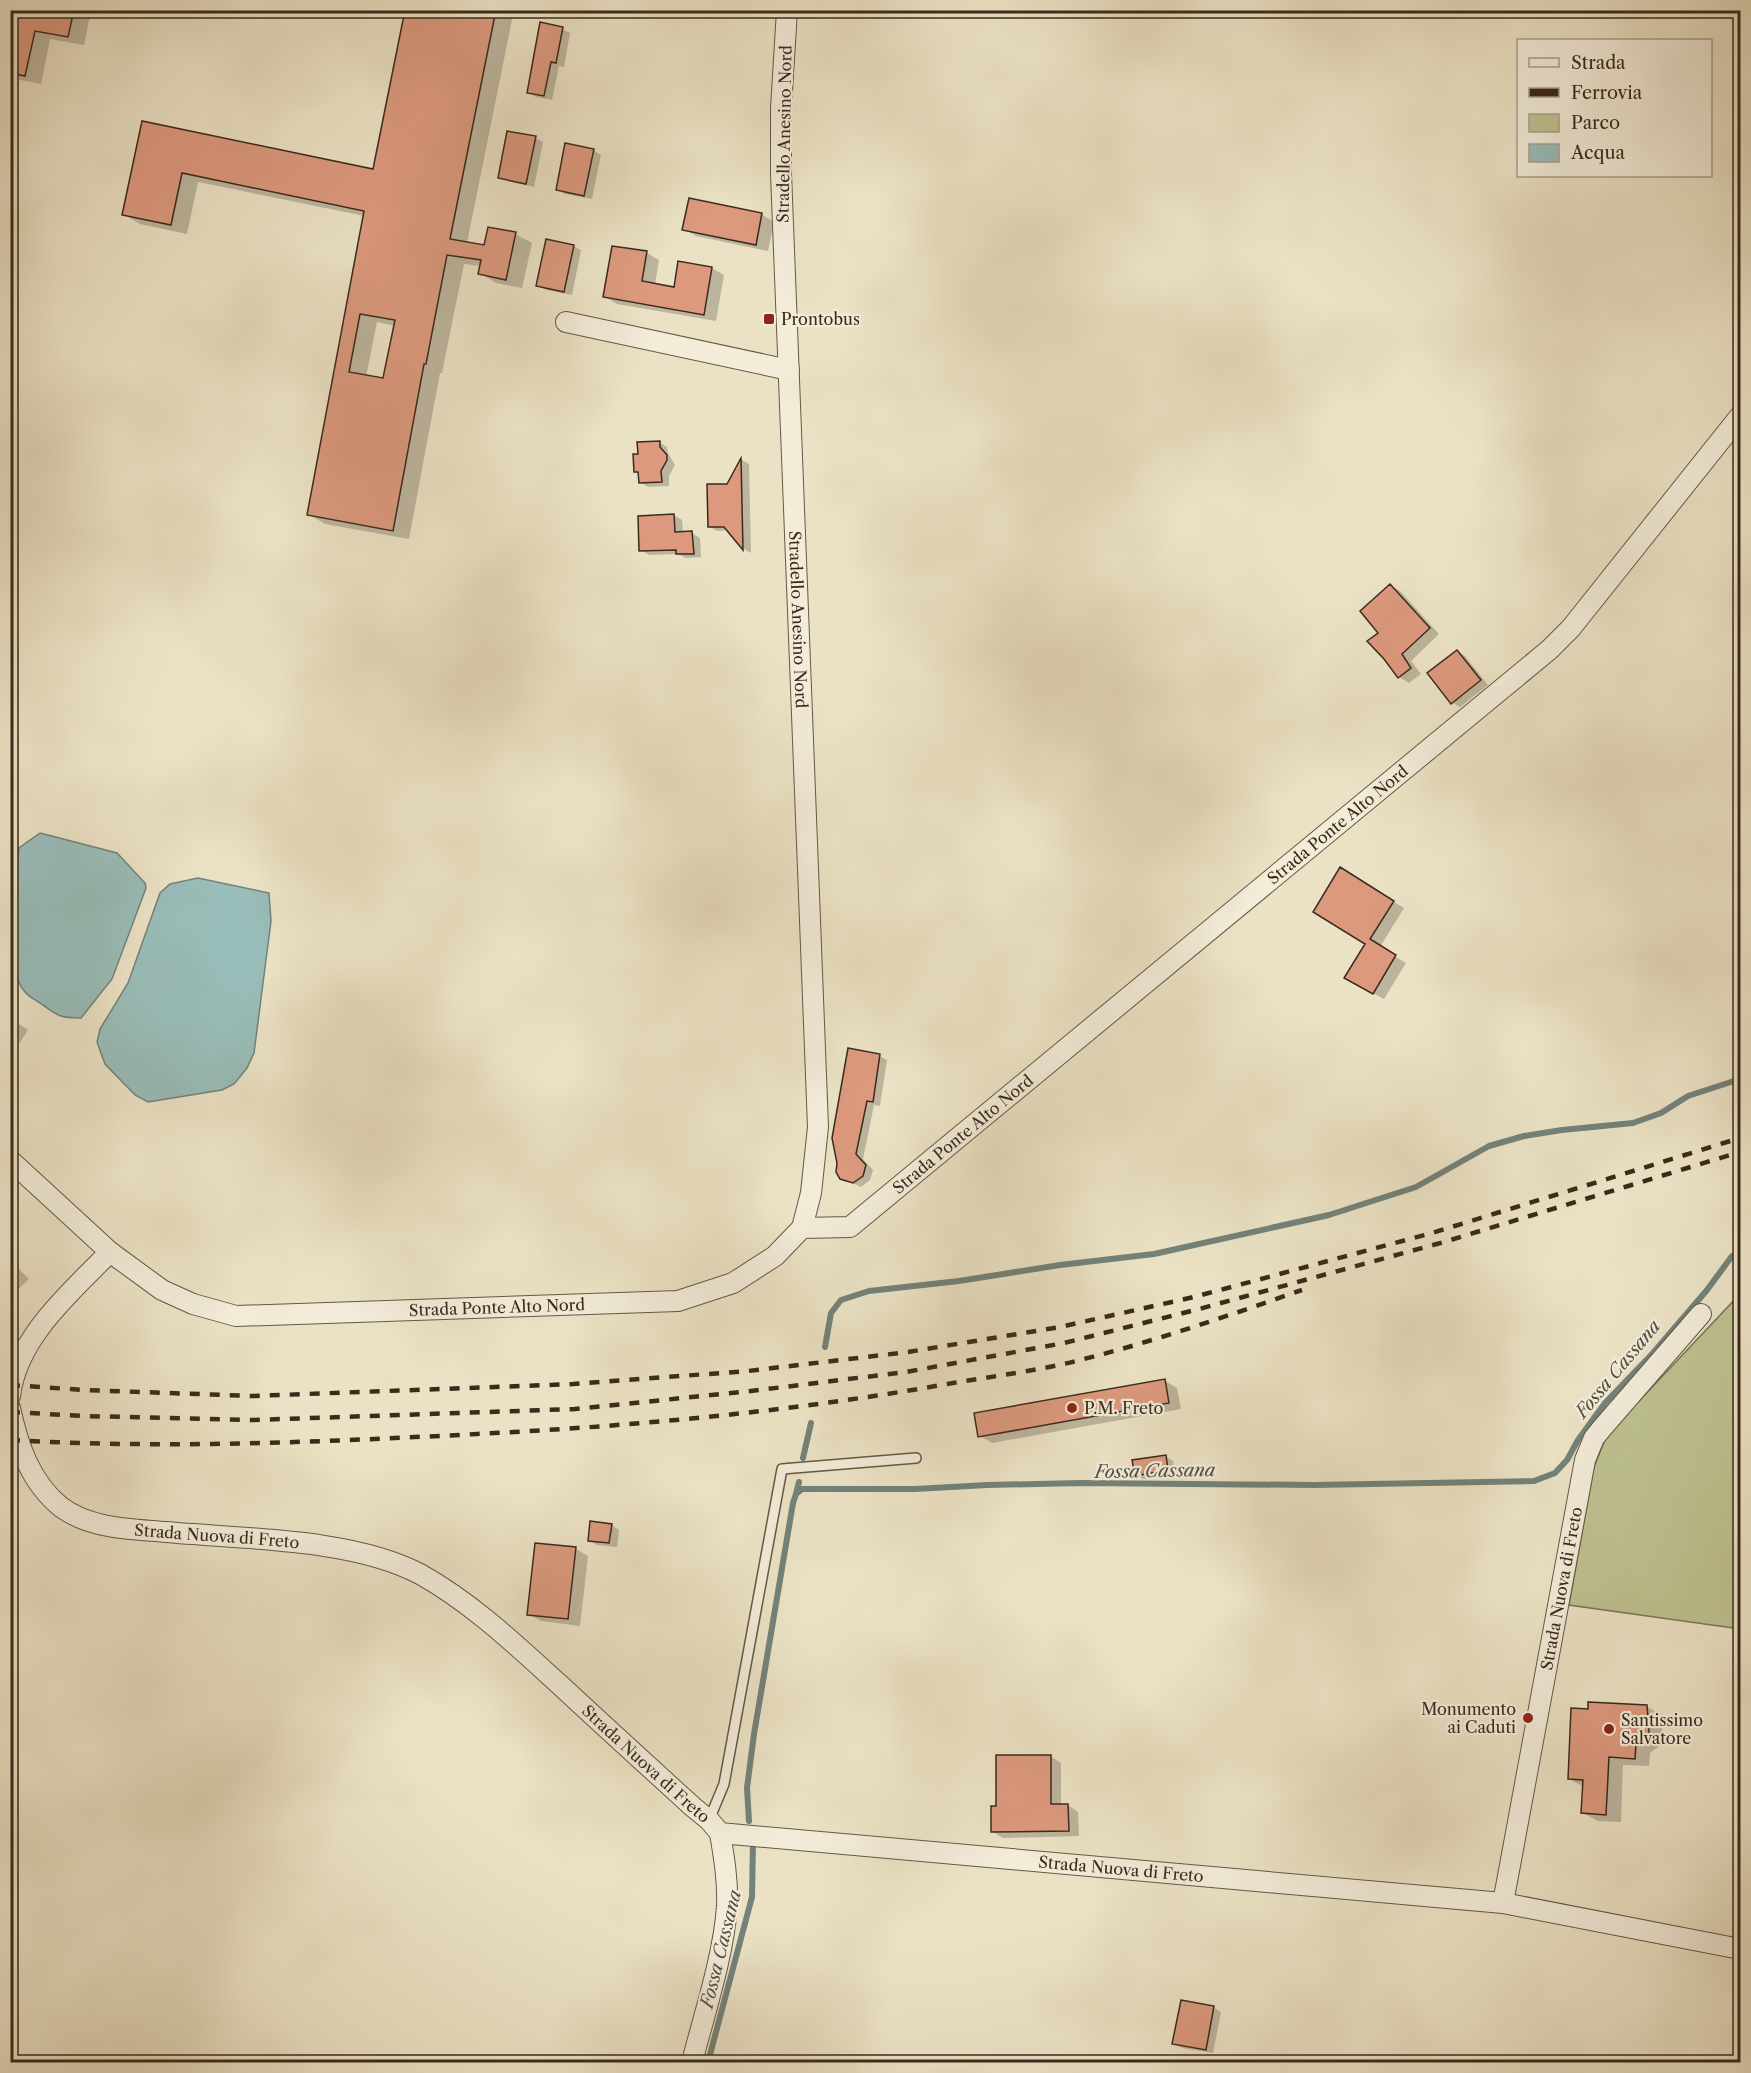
<svg xmlns="http://www.w3.org/2000/svg" width="1751" height="2073" viewBox="0 0 1751 2073" font-family="'Libre Caslon Text',serif">
<style>
.green{fill:#bec190;stroke:#7c7656;stroke-width:1.5}
.water{fill:#99bdb9;stroke:#73827a;stroke-width:1.5}
.shadow{fill:#0003;fill-rule:evenodd}
.lines{fill:none;stroke-linecap:round;stroke-linejoin:round}
.stream{stroke:#73827a;stroke-width:6}
.building{fill:#dc997e;stroke:#3a2a1c;stroke-width:1.5;fill-rule:evenodd}
.service-casing{stroke:#665846;stroke-width:12}
.minor-casing{stroke:#665846;stroke-width:22}
.service{stroke:#f2ecd9;stroke-width:9}
.minor{stroke:#f2ecd9;stroke-width:20}
.rail{stroke:#3a2a1c;stroke-width:4.5;stroke-dasharray:10 10;stroke-linecap:butt}
.poi-dot{fill:#8f2418;stroke:#f2ecd9;stroke-width:2}
.labels{text-anchor:middle;dominant-baseline:central;stroke-width:4.5;stroke-linejoin:round;paint-order:stroke}
.street-label{font-size:16px;fill:#3a2a1c;stroke:#f2ecd9}
.poi-label{font-size:16px;fill:#3a2a1c;stroke:#f2ecd9;text-anchor:start}
.water-label{font-size:18px;font-style:italic;fill:#524f43;stroke:#f2ecd9}
</style>
<rect width="100%" height="100%" fill="#ebe2c5"/>
<filter id="stains"><feTurbulence type="fractalNoise" baseFrequency=".00333" numOctaves="4"/><feColorMatrix values="0 0 0 0 .2 0 0 0 0 .09 0 0 0 0 .02 0 0 0 .5 -.17"/></filter>
<radialGradient id="worn" r=".72"><stop offset=".6" stop-color="#630" stop-opacity="0"/><stop offset="1" stop-color="#630" stop-opacity=".3"/></radialGradient>
<path class="green" d="M1740,1294V1629L1569,1605L1594,1467L1607,1435Z"/>
<path class="water" d="M40,833L117,853L145,883L146,888L112,979L81,1018C59,1018 58,1016 40,1003C36,1000 29,997 25,992C1,965 15,881 19,848Z
M198,878L269,893L271,921L254,1053L247,1068L234,1084L222,1090L148,1102L135,1095L105,1064L97,1042L100,1029L128,983L160,893L170,884Z"/>
<path class="shadow" d="M10,10H91L84,45L50,39L41,84L10,78Z
M406,10H514L467,243L485,246L515,234L532,243L522,288L496,283L480,273L481,266L464,264L442,373H440L409,539L325,524L308,514L365,216L198,182L187,234L140,224L124,214L143,123L374,171ZM377,322L396,326L385,380L366,377Z
M562,29L570,33L564,67L559,66L552,100L536,97L528,92Z
M535,138L543,142L534,187L507,181L500,177Z
M593,150L601,155L592,199L565,194L558,189Z
M761,214L774,222L768,251L696,236L684,229Z
M573,246L581,250L572,295L546,290L538,285Z
M647,253L659,260L655,285L675,289L712,268L724,275L716,321L617,304L604,296Z
M659,442L667,447L668,453L675,465L669,476V486L648,487L640,482V474L636,472L639,456Z
M742,460L749,464L751,553L744,549L729,530L717,531L709,526Z
M674,515L682,520L683,533H692L700,538L701,557L686,558L678,554L649,555L641,550Z
M1390,586L1400,591L1439,634L1411,661L1421,674L1409,683L1399,677L1385,658L1380,633Z
M1457,651L1465,656L1488,685L1460,707L1452,702Z
M1351,876L1404,908L1380,947L1406,963L1384,999L1346,978L1367,944Z
M10,1018L28,1030L19,1044L10,1039Z
M879,1056L887,1060L880,1106L874,1105L863,1159L873,1170L870,1180L861,1187L841,1178Z
M10,1260L29,1279L10,1297Z
M1165,1381L1177,1388L1181,1409L992,1443L980,1436Z
M1165,1456L1173,1461L1176,1474L1144,1479L1136,1475Z
M611,1525L619,1530L617,1547L597,1545L589,1540Z
M576,1549L588,1556L580,1626L541,1621L529,1614Z
M10,1685L15,1687L10,1702Z
M1646,1706L1661,1715L1663,1741L1661,1745L1650,1753L1649,1766L1623,1765L1621,1822L1598,1821L1583,1813L1584,1787L1569,1779L1589,1711Z
M10,1715L17,1719L10,1731Z
M1050,1756L1061,1763V1806L1068,1805L1078,1812L1079,1836L1003,1838L993,1832L998,1807Z
M1213,2007L1221,2012L1213,2053L1182,2048L1174,2043Z"/>
<g class="lines">
<path class="stream" d="M825,1347L831,1313L841,1300L869,1291L959,1281L1060,1265L1154,1254L1329,1215L1416,1187L1489,1146L1524,1136L1562,1130L1633,1123L1661,1113L1688,1096L1740,1079
M803,1458L811,1423
M796,1494L799,1482
M749,1821L747,1788L754,1734L793,1503L796,1494L802,1489H915L987,1485L1080,1483L1314,1485L1534,1481L1555,1473L1567,1460L1578,1440L1605,1403L1653,1353L1707,1290L1732,1256L1740,1253
M708,2062L752,1897L753,1841"/>
</g>
<path class="building" d="M10,10H74L68,37L35,31L25,76L10,73Z
M405,10H496L450,239L484,245L488,227L516,232L506,280L478,274L481,260L447,255L426,364H424L393,531L307,515L364,211L182,173L171,225L122,215L142,121L373,169ZM360,314L395,320L383,378L349,372Z
M540,22L563,27L556,63L551,62L544,96L527,93Z
M507,131L536,136L526,184L498,178Z
M565,143L594,149L584,196L556,190Z
M689,198L762,213L756,245L682,230Z
M546,239L574,245L564,292L536,286Z
M612,246L647,251L642,281L674,287L678,261L712,267L704,315L603,297Z
M660,441V447L667,455V460L661,471L662,482L639,483L638,472H634L633,454H638L637,442Z
M741,458L743,550L724,527H708L707,484H727Z
M674,514L675,532L692,531L694,554H676V550L639,551L638,516Z
M1390,584L1430,628L1402,654L1411,668L1398,678L1384,659L1367,641L1378,633L1360,611Z
M1457,650L1481,680L1451,704L1427,673Z
M1340,867L1394,901L1370,939L1396,955L1373,994L1344,978L1365,944L1313,912Z
M848,1048L880,1054L873,1102L867,1101L856,1154L866,1165L863,1176L853,1183L840,1179L836,1172L837,1163L832,1138Z
M1165,1379L1169,1403L978,1437L974,1413Z
M1166,1455L1168,1470L1135,1476L1132,1460Z
M590,1521L612,1524L609,1543L588,1541Z
M535,1543L576,1547L568,1619L527,1615Z
M1588,1702L1647,1705L1649,1732L1646,1737L1636,1744L1635,1759L1609,1757L1606,1815L1581,1813L1583,1780L1568,1779L1571,1708L1588,1709Z
M996,1755H1051V1804H1068L1069,1831L991,1832V1806H996Z
M1181,2000L1214,2006L1206,2050L1172,2044Z"/>
<g class="lines">
<defs>
<path id="service" d="M709,1820L724,1784L782,1469L916,1458"/>
<g id="minor">
<path id="s1" d="M787,10L781,108V173L818,1127L811,1193L802,1228"/>
<path d="M566,322L789,370"/>
<path id="s2" d="M10,1160L110,1252L162,1290L193,1304L236,1316L678,1301L733,1283L775,1256L802,1228L850,1227L1549,650L1571,628L1740,416"/>
<path d="M10,1396C17,1337 71,1292 110,1252"/>
<path id="s3" d="M10,1408C18,1445 30,1482 61,1507C90,1529 132,1529 166,1532C242,1539 352,1538 420,1574C472,1603 516,1645 559,1684C603,1725 648,1766 693,1807L709,1820L720,1833L1503,1903L1740,1949"/>
<path id="s4" d="M1503,1903L1585,1460L1594,1438L1603,1427L1701,1314"/>
<path d="M692,2062C704,2015 724,1954 727,1906C728,1881 724,1857 720,1833"/>
</g>
</defs>
<use href="#service" class="service-casing"/>
<use href="#minor" class="minor-casing"/>
<use href="#service" class="service"/>
<use href="#minor" class="minor"/>
<path class="rail" d="M10,1385L84,1390L253,1396L573,1384L748,1371L908,1352L1060,1327L1194,1297L1432,1233L1740,1138
M10,1412L84,1416L253,1420L575,1409L751,1391L906,1372L1064,1343L1199,1309L1444,1242L1740,1152
M10,1440C166,1449 321,1442 477,1434C637,1426 796,1411 953,1383C994,1376 1036,1371 1076,1361C1153,1342 1227,1316 1302,1290"/>
</g>
<g class="poi-dot">
<rect x="763" y="313" width="12" height="12" rx="3"/>
<circle cx="1072" cy="1408" r="6"/>
<circle cx="1528" cy="1718" r="6"/>
<circle cx="1609" cy="1729" r="6"/>
</g>
<g class="labels">
<g class="street-label">
<text transform="translate(784 134) rotate(-89)">Stradello Anesino Nord</text>
<text stroke="none"><textPath href="#s1" startOffset="610">Stradello Anesino Nord</textPath></text>
<text stroke="none"><textPath href="#s2" startOffset="1548">Strada Ponte Alto Nord</textPath></text>
<text stroke="none"><textPath href="#s2" startOffset="1062">Strada Ponte Alto Nord</textPath></text>
<text stroke="none"><textPath href="#s2" startOffset="540">Strada Ponte Alto Nord</textPath></text>
<text stroke="none"><textPath href="#s3" startOffset="274">Strada Nuova di Freto</textPath></text>
<text stroke="none"><textPath href="#s4" startOffset="320">Strada Nuova di Freto</textPath></text>
<text stroke="none"><textPath href="#s3" startOffset="778">Strada Nuova di Freto</textPath></text>
<text stroke="none"><textPath href="#s3" startOffset="1282">Strada Nuova di Freto</textPath></text>
</g>
<g class="poi-label">
<text x="781" y="319">Prontobus</text>
<text x="1084" y="1408">P.M. Freto</text>
<text x="1516" y="1709" text-anchor="end">Monumento<tspan x="1516" dy="18">ai Caduti</tspan></text>
<text x="1621" y="1720">Santissimo<tspan x="1621" dy="18">Salvatore</tspan></text>
</g>
<g class="water-label">
<text transform="translate(1618 1369) rotate(-50)">Fossa Cassana</text>
<text transform="translate(1155 1471) rotate(-1)">Fossa Cassana</text>
<text transform="translate(721 1949) rotate(-76)">Fossa Cassana</text>
</g>
</g>
<rect width="1751" height="2073" fill="none" stroke="#ebe2c5" stroke-width="36"/>
<rect x="12" y="12" width="1727" height="2049" fill="none" stroke="#3a2a1c" stroke-width="3"/>
<rect x="18" y="18" width="1715" height="2037" fill="none" stroke="#3a2a1c" stroke-width="1.5"/>
<rect x="1517" y="39" width="195" height="138" fill="#f2ecd9" stroke="#a89e8d" stroke-width="1.5"/>
<rect x="1529" y="58" width="30" height="9" fill="#f2ecd9" stroke="#a89e8d" stroke-width="1.5"/>
<text x="1571" y="69" font-size="18" fill="#3a2a1c">Strada</text>
<rect x="1529" y="88" width="30" height="9" fill="#3a2a1c" stroke="#a89e8d" stroke-width="1.5"/>
<text x="1571" y="99" font-size="18" fill="#3a2a1c">Ferrovia</text>
<rect x="1529" y="114" width="30" height="18" fill="#bec190" stroke="#a89e8d" stroke-width="1.5"/>
<text x="1571" y="129" font-size="18" fill="#3a2a1c">Parco</text>
<rect x="1529" y="144" width="30" height="18" fill="#99bdb9" stroke="#a89e8d" stroke-width="1.5"/>
<text x="1571" y="159" font-size="18" fill="#3a2a1c">Acqua</text>
<rect width="100%" height="100%" filter="url(#stains)"/>
<rect width="100%" height="100%" fill="url(#worn)"/>
</svg>
